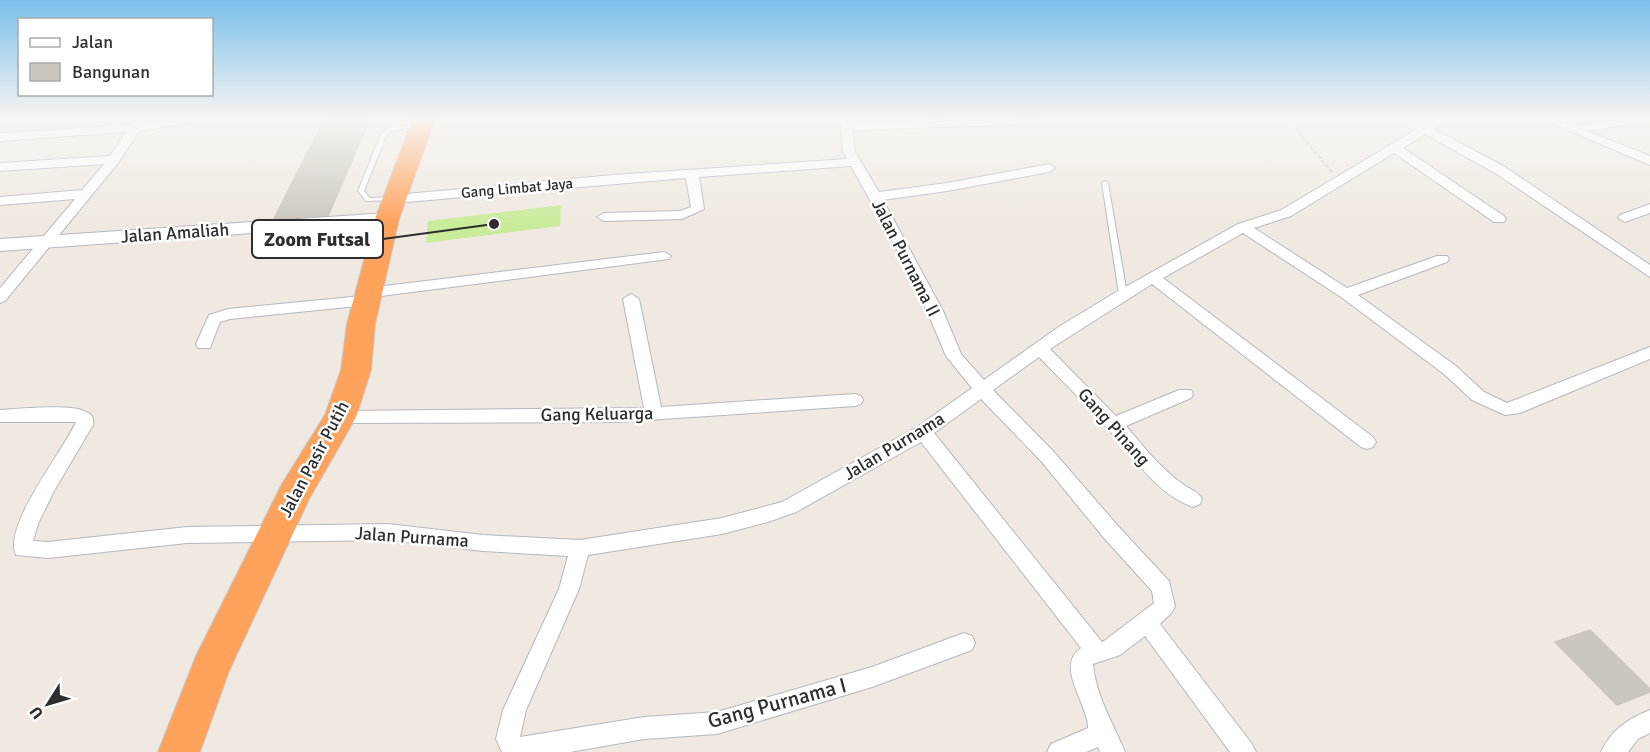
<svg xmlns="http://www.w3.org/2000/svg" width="1650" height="752" viewBox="0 0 1650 752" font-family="Signika,sans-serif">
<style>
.pitch{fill:#c9ec9a}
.building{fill:#cbc7bf;stroke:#cbc5ba;stroke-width:1.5}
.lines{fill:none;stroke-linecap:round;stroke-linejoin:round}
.lane-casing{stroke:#b4b7c1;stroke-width:2}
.street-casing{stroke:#b4b7c1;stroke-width:2}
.secondary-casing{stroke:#b4b7c1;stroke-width:2}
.highway-casing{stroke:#c9c9c9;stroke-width:2}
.path{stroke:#c9c9c9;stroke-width:2;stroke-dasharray:4 2;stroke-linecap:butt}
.lane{fill:#fff;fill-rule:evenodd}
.street{fill:#fff;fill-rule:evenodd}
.secondary{fill:#fff;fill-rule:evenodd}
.highway{fill:#ffa35c;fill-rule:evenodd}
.labels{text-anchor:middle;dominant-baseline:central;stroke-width:5;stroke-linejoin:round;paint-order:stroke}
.far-street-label{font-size:15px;fill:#2e2e2e;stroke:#fff}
.street-label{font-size:18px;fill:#2e2e2e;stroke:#fff}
.near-street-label{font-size:21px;fill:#2e2e2e;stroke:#fff}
.leader{fill:none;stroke:#2e2e2e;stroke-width:2}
.callout-dot{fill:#2e2e2e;stroke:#fff;stroke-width:2}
.callout{fill:#fff;stroke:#2e2e2e;stroke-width:2}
.callout-label{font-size:20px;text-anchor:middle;font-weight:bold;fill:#2e2e2e}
</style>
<rect width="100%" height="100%" fill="#efe9e1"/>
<path class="pitch" d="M561,205L560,226L426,243L428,221Z"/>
<path class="building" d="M370,119L328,216L274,219L324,120Z
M1590,630L1650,689V692L1617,705L1555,642Z"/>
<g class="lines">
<defs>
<path id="lane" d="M421,122L423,123V125L392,131L386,136L364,191L370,198L391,197L393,198V200L366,201L358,191L381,134L388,128Z
M1105,181L1108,183L1127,294L1123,296L1119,294L1102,183Z"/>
<path id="street" d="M135,119H147L144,123L169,119H196L190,123L139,131L118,163L5,301L0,303V288L75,199L0,205V197L82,190L104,164L0,171V163L110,156L126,132L0,141V133L131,125Z
M840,119H852V123L970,119L1040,120L1034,124L853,130L855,152L879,192L947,183L1049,164L1055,168L1049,172L947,191L883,200L943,311L961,354L984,380L1060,326L1118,291L1238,224L1281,210L1417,129L1407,119H1420L1426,124L1434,119H1448L1434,129L1505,167L1650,265V277L1495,173L1425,134L1403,148L1504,216L1506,219L1504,222H1494L1394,153L1291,216L1254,228L1347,288L1437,256H1447L1449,259L1447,262L1358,295L1456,366L1484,392L1507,403L1650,347V359L1520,413L1505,415L1472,400L1444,374L1341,297L1243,233L1163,278L1373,437L1376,442L1373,447L1367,449L1361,447L1152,284L1050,349L1116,416L1179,390H1191L1193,394L1191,398L1126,426C1144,447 1161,469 1184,485C1191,490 1198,491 1202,499L1200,504L1193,507C1159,495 1138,463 1115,437C1091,409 1065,384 1039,357L993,390L1053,451L1118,526L1169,581L1175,606L1172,612L1160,624L1252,744L1256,752H1230L1145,636L1120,655L1093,664C1096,696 1113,723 1125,752H1100L1098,747L1086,752H1047L1051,744L1088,728C1089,706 1054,666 1081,648L921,442L796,512L768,522L722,534L588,555L579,589L526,710L520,737L644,717L717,712L872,667L964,633L972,636L975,643L972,650L872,687L717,734L644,739L570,752H502L496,739L503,710L559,589L568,556L483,551L388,540L187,543L48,558L16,555C2,526 64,450 76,422H0V410C18,409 70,404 84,411C92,414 94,417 93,425L54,491L38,524L33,541L48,542L187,527L388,524L483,535L580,540L722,518L782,502L917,427L972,388L946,356L927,311L890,236L851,166L699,177L704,209L682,219L604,221L597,217L604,213L680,211L691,207L686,178L395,203L388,199L395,195L613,175L847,159L843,152ZM981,399L1041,461L1104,538L1152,591L1154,603L1104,641L1102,642L934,433Z
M1542,119H1558L1574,126L1615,119H1642L1636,123L1587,131L1650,156V165Z
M1650,204V213L1625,222L1618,218L1620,215Z
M664,252L671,256L669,259L373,297L375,300L372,303L367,305L230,319L220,322L210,348H198L196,344L209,315L228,309L362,296L360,293L363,290L368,288Z
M631,294L639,299L661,407L855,394L861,396L863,400L861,404L855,406L618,422L340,423L334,422L331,417L334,412L340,411L644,408L623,299Z
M1650,710V733L1638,739L1628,752H1601C1611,730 1628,719 1650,710Z"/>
<path id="secondary" d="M387,213L394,215L397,219L394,223L0,251V239Z"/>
<path id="highway" d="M413,119H435L399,219L375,324L371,370L356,417L309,499L229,671L200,752H158L196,656L282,484L325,415L341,370L347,324L375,219Z"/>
</defs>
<use href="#lane" class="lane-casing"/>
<use href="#street" class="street-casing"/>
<use href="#secondary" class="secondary-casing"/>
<use href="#highway" class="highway-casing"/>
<path class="path" d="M1287,119L1332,172"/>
<use href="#lane" class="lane"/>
<use href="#street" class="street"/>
<use href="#secondary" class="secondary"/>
<use href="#highway" class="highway"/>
</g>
<linearGradient id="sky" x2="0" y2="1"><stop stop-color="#7abfeb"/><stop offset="0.53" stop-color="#f8f5f2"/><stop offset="1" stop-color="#f8f5f2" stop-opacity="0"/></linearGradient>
<rect width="1650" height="224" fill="url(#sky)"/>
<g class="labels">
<g class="far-street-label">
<text transform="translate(517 188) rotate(-5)">Gang Limbat Jaya</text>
</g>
<g class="street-label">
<text transform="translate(175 233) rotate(-4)">Jalan Amaliah</text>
<text transform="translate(906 258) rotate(63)">Jalan Purnama II</text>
<text transform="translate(597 414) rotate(-1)">Gang Keluarga</text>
<text transform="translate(1114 427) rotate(48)">Gang Pinang</text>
<text transform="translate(894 446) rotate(-31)">Jalan Purnama</text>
<text transform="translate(314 459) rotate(-62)">Jalan Pasir Putih</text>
<text transform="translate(412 537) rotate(4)">Jalan Purnama</text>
</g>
<g class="near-street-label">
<text transform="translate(777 703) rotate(-15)">Gang Purnama I</text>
</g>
</g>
<path class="leader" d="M494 224L383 239"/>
<circle class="callout-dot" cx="494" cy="224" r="6"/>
<rect class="callout" x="252" y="220" width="131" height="38" rx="6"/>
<g class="callout-label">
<text x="317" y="246">Zoom Futsal</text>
</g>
<rect x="18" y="18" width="195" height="78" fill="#ffffff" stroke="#ababab" stroke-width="1.5"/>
<rect x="30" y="38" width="30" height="9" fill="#ffffff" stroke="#ababab" stroke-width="1.5"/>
<text x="72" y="48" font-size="18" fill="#2e2e2e">Jalan</text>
<rect x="30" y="63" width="30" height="18" fill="#cbc7bf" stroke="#ababab" stroke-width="1.5"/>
<text x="72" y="78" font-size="18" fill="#2e2e2e">Bangunan</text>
<g transform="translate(48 704) rotate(233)" stroke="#ffffff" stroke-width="4.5" paint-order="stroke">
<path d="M0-4.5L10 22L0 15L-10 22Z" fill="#2e2e2e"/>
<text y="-9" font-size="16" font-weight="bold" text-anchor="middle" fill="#2e2e2e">U</text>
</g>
</svg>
